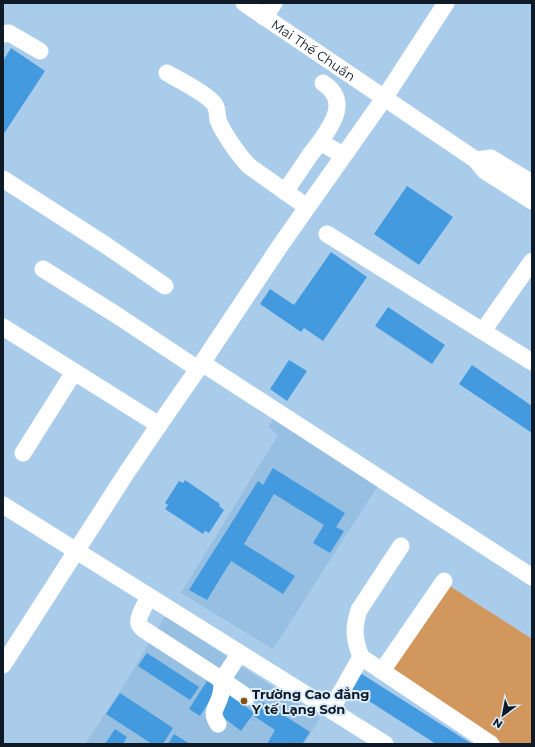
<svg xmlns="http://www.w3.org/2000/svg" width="535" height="747" viewBox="0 0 535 747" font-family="Montserrat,sans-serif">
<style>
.built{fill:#97bfe1}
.green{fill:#d1975c}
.building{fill:#449ade}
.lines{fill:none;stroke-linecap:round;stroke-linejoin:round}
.minor{stroke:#fff;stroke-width:17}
.poi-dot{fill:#885102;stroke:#daebfb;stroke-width:1.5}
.labels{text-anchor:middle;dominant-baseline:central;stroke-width:4;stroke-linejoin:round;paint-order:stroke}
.street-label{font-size:13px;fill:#0e1a25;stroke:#daebfb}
.poi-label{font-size:13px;font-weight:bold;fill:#0e1a25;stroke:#daebfb;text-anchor:start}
</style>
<rect width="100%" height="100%" fill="#aacceb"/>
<path class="built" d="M276,412L379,484L273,649L181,593L278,435L269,427Z
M165,616L320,718L304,744H85L124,685Z"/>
<path class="green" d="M448,585L532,639V744H503L392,671Z"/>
<path class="building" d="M11,48L45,71L3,135V61Z
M407,186L453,217L419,265L374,234Z
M331,252L367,277L323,341L304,328L301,332L260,304L270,289L294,305Z
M388,307L445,345L432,364L375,326Z
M289,360L307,371L287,401L270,389Z
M472,365L532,406V433L459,384Z
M273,468L345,513L336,527L344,531L330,553L313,543L324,525L274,494L244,544L295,576L283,594L231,561L207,600L189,590L258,481L263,485Z
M185,480L220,504L219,506L224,510L209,533L205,531L203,534L165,509L168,505L165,503L179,481L183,483Z
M147,653L199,687L190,700L138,666Z
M357,671L472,744H436L347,687Z
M207,681L218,688L200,716L189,709Z
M120,693L173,728L163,744H152L106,714Z
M229,694L254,713L241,731L215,711Z
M263,702L310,732L302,744H267L275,730L254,716Z
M115,729L127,737L123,744H105Z
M174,734L190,744H168Z"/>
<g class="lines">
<g class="minor">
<path id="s1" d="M244,3L476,160L485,171L532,201"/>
<path d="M264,17L274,3"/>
<path d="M3,34L9,33L40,51"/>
<path d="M167,73C179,80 208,94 215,105C218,110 217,116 218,120C223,133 240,157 249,166L307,207"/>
<path d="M320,142C330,127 345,108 332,91C330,88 326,85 323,83"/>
<path d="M476,160L491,158L532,183"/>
<path d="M3,179L107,246L165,286"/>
<path d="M285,192L310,155L320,142L343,155"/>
<path d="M327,234L532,362"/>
<path d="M43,269L115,314L198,369"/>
<path d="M3,327L159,425"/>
<path d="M483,331L532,261"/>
<path d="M202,363L532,577"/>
<path d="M23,453L74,372"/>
<path d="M3,505L385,744"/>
<path d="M149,597C146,603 137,617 139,624C139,625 142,628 143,629L222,680L240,653"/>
<path d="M361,657C354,639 353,628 359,610L401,546"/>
<path d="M3,665L127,472L159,425L202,363L282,243L385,97L446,3"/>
<path d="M382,671L444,581"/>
<path d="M222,680L247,697"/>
<path d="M331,710L361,657L491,744"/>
<path d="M218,724C210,711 216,710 220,697C222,691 222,686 222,680"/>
</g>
</g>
<circle class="poi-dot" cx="244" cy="701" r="4"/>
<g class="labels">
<g class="street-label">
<text stroke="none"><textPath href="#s1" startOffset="84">Mai Thế Chuẩn</textPath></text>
</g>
<g class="poi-label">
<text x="252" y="694">Trường Cao đẳng<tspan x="252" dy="15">Y tế Lạng Sơn</tspan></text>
</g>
</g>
<rect width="535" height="747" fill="none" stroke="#0e1a25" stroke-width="8"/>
<g transform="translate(503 715) rotate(212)" stroke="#daebfb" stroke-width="3" paint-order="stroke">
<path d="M0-3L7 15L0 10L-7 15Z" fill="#0e1a25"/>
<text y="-6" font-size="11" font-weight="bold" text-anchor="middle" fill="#0e1a25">N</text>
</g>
</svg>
